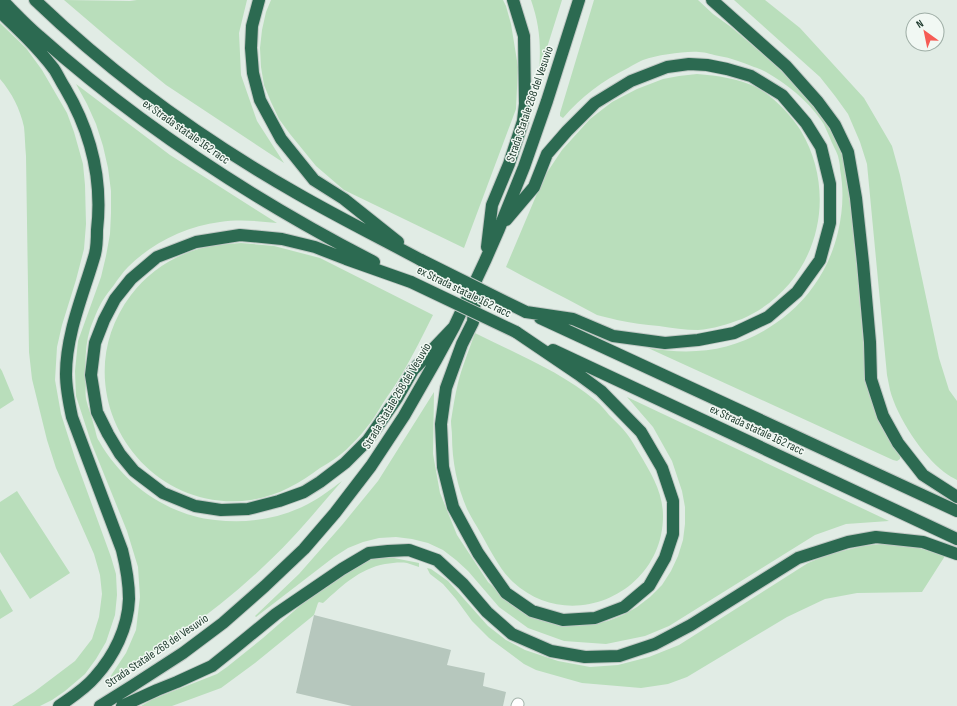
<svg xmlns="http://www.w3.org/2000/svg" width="957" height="706" viewBox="0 0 957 706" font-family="'Sofia Sans Condensed',sans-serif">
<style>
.green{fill:#b9debb}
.building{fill:#b6c7bd}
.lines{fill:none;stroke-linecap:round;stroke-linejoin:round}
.lane-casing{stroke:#a4b4ab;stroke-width:13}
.highway-casing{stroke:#c1c9c5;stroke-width:14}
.lane{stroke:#fff;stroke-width:11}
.highway{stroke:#2c6a51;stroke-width:12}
.highway-bridge-casing{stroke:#c1c9c5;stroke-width:14;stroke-linecap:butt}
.highway-bridge{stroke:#2c6a51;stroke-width:12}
.labels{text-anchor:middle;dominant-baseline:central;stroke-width:3;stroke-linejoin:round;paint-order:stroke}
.street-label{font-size:12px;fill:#213d30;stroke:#f1f8f3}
</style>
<rect width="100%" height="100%" fill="#e1ece5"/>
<path class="green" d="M64,0L130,1L137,0H247L239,33L241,75L257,121L284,163L166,85L112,41Z
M271,0H503L506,6L511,24L518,67L516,109L464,248L344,190L316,166L290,134L279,119L271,102L264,85L261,67L260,48L262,30L266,12Z
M531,0H562L539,73C541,45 540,26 531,0Z
M594,0H698L713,14L731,27L772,62L804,93L830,126L842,154L847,174L857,269L866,375L900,455V459L897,461L893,460L648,348C702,357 746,349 789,313C813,293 831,263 838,232C843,211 844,190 840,169C840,165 839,160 838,156C836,150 832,144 830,138C827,132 825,125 821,120C807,100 787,84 766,72C762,70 758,68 754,67C742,62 731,58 719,56C713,55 706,52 699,52C684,51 658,55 643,60C638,62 633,65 628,68C602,81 582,96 563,118L560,116V113Z
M734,0H765L800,28L864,98L892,146L900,175L939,358L949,390L957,401V480C953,478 948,475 944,472C922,455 897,417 890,390C889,385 888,380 887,375L867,164L860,142L848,114L835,96L820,77Z
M0,23L26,48L42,70L67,113L74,132L83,164L85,185L86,224L84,249L76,280L62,325L57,347L55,380L61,414L75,458L111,557L116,574L117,595L115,615L106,642L96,659L85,674L65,691L52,700L40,706H12L34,692L75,661L92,639L99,617L102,594L100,575L94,554L56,468L47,440L32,379L29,352L26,156C25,146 25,136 24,127C20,109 12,93 0,79Z
M697,74C718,76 737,78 756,87C773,96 791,115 801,131C841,199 815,287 742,319C728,324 713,329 698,330C685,330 672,328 659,326C645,325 631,323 617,320C611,318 603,317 597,315C587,310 577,304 567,299C547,289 526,278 506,267L544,177L562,150L590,119L612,102L637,89L663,79L679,76Z
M76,84L170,155L277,223C258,221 239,219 220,222C186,226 152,243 128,267C123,272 118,279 114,285C110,290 106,295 103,300C98,308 93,321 90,329C85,346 85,363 86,380C86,386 85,392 86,399C88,408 92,417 94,426C96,431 96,437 99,441C108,457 120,471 133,483C156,503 185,517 215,520C247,524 279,519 308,504C320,498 331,489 342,481C325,500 309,520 292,538C238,596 173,642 106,683L126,653L136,630L140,597L138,567L127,531L91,442L76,396L75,371L78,341L101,277L106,256L110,234L111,213V191L108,168L103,146L96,124L87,104Z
M241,243L274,246L320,258L433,315C423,335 413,355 402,374C396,384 389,394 383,403C378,411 373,420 367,427C361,435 353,443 346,450C338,457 329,463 320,468C299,484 277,496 251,500C138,515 62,386 131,295C151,268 183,250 216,245C224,244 233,244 241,243Z
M475,333C515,353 562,372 596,401C601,405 605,410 609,415C615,421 622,427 627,434C632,440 635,447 639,453C651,473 663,492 663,516C663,593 570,635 513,582C499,569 490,549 480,532C476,525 471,517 467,509C457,486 452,461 452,436C452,431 451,426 451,421C453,408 455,395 458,383C462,367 469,350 475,333Z
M0,368L2,371L14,400L0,409Z
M434,392L433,454L440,493L457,535L488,582L504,597L561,624L577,625L593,624L608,621L623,615L637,607L650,597L662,585L671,571L678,556L683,540L685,524V507L682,491L672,461L653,427L627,397L889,521L846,524L815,535L669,626L645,636L606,644L564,641L528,628L499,607L468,571L456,560L443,550L428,543L412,539L396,537L379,538L363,542L348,548L334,557L256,617L255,616L299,574L342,525L378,481Z
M17,491L70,573L30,599L0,552V502Z
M891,543L913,546L945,556L922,592L857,593L825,599L787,617L687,677L668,684L641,688L582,683L536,670L524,664L489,638L472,621L456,599L443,584L430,574L427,568L431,569L448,581L488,626L506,640L525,650L558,661L590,667L618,665L649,657L679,645L808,563L830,554L863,546Z
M377,558H394L419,563V567C415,566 411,564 407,563C400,562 393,563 385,564C359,569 343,585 323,603L319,602L318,603L314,615L255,663L221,688L172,706H141L153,699L217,674L227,667L263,638L317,591L360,562Z
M0,589L13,611L0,619Z"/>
<path class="building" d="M314,615L451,650L447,665L485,673L483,686L506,692L503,706H352L296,693Z"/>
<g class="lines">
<defs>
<path id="lane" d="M517,706L518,704"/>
<path id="highway" d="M2,0C14,12 26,25 39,36C140,126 254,200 374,262
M35,0C113,75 203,140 298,194C338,217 380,238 421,260
M259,0L252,26L251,48L253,73L260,100L281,139L314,180L344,199L398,242
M712,0L786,66L818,102L835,125L848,152L856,198L863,263L870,342L871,379L883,416L898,443L923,475L957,497
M0,12C19,30 38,48 54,69C58,75 61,82 65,88C91,132 103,178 97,230C97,238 97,246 95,254C84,293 66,333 66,374C66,389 69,403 72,417L122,550C126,566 129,583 129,599C128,628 114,656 95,677C85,689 72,697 59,706
M506,220L534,187L547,154L567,131L595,103L631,81L667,67L689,64L707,65L727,69L751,76L782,95L806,123L821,147L830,184V223L820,260L797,292L768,317L734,333L698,340L665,343L613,336L573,319L526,312
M487,247L492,205L509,164L523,121L525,104L524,36L513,0
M411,282L346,259L315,247L282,239L240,235L196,242L157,257L131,279L115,299L104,320L95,343L91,375L97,412L108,434L120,454L134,471L163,493L195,506L221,510L248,509L279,501L304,492L320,482L345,463L368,440L397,398L413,370L454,327
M476,286L473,322L462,344L446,388L441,424L443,467L453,507L478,553L506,593L532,611L563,620L595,618L624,607L649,586L665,558L673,534V501L662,468L641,432L601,391L578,374L516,332
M540,318L957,511
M553,350L957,539
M100,706L132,686L183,653L223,623L265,586L304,549L335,513L371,466L404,416L436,360L454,327L485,261L499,229L524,167L547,101L579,0
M122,706L157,690L177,682L212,666L232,650L276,614L342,569L369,553L388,551L409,550L437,560L463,584L487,612L512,634L551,651L585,657L619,656L655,644L691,625L798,558L848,542L876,537L923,542L957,554"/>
</defs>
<use href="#lane" class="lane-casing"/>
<use href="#highway" class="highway-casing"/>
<use href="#lane" class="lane"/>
<use href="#highway" class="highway"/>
<defs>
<path id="highway-bridge" d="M421,260L526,312
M411,282L516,332"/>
</defs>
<use href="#highway-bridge" class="highway-bridge-casing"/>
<use href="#highway-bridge" class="highway-bridge"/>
</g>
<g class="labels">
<g class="street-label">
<text transform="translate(530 104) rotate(-71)">Strada Statale 268 del Vesuvio</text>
<text transform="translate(186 132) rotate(35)">ex Strada statale 162 racc</text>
<text transform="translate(464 292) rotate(26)">ex Strada statale 162 racc</text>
<text transform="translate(397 396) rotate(-59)">Strada Statale 268 del Vesuvio</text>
<text transform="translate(757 430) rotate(25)">ex Strada statale 162 racc</text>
<text transform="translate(157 651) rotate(-34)">Strada Statale 268 del Vesuvio</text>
</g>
</g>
<g transform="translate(925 32) rotate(327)"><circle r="19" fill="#f1f8f3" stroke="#9eada5"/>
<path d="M0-3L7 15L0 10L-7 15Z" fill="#f65c55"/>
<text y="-6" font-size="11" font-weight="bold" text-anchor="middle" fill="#213d30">N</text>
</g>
</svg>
